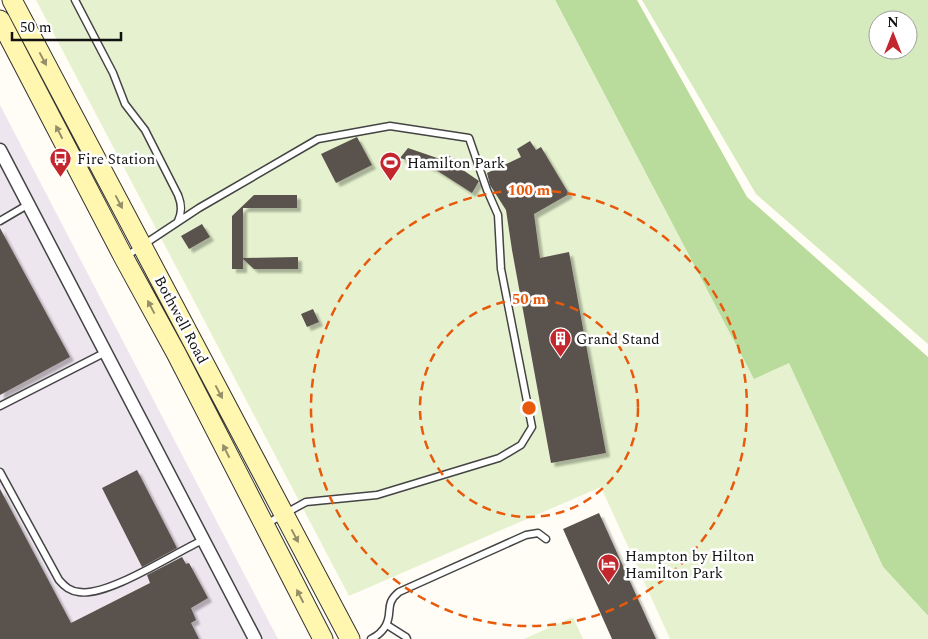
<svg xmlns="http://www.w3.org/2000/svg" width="928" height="639" viewBox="0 0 928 639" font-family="Spectral,serif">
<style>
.industrial{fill:#eee6ef}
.green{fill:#d5ebbd;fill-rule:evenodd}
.forest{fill:#b9dc9c}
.pitch{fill:#e6f2cf}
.building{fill:#5a524d;filter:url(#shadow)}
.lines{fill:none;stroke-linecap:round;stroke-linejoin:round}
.service-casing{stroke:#444;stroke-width:9}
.minor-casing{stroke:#444;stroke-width:15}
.secondary-casing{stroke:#333;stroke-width:21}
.service{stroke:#fff;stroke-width:6}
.minor{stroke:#fff;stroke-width:12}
.secondary{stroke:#fff6b0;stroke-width:19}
.oneway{fill:#948f68}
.ring{fill:none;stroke:#e8590c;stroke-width:2.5;stroke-dasharray:9 6}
.labels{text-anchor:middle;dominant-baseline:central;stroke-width:5;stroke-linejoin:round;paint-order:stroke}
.poi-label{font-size:15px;fill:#111;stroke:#fff;text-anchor:start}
.street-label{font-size:15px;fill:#111;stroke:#fff}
.centre{fill:#e8590c;stroke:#fff;stroke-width:2.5}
.ring-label{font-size:15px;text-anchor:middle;font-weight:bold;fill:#e8590c;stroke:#fff;stroke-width:5;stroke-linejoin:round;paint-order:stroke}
</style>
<defs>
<filter id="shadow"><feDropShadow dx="4" dy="4" stdDeviation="1" flood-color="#0004"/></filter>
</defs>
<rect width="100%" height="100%" fill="#fffdf5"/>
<path class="industrial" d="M0,105L278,639H0Z"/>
<path class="green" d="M642,0H928V344L756,194ZM878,20H908V50H878Z"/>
<path class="forest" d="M555,0H637L747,197L928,357V616L883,567L789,364L754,380Z"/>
<path class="pitch" d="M36,0H555L754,379L789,363L883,567L928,616V639H670L601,487L349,596Z
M573,617L583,639H524Z"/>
<path class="building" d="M357,137L372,165L336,183L321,154Z
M530,141L536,150L541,147L569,194L534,214L540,258L569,252L606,453L551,463L512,250L506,210L490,185L487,173L521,157L517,149Z
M408,148L443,160L446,154L460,162L457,166L479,181L472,193L433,168L400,158Z
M254,195H297V208H243V258L298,257V269H254L243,259V269H232V216Z
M202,224L210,237L189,249L181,236Z
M0,228L70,357L0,395Z
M313,309L319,322L307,327L301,314Z
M137,470L177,548L142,567L102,488Z
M0,489L71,623L150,583L147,575L182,557L186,564L189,563L208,598L191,608L196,620L191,623L199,639H0Z
M599,513L656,639H612L563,529Z"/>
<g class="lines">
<defs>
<path id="service" d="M75,0L113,73L125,104L145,130L178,195C182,205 182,212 178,221
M0,221L29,204
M125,257L199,208L318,139L390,126L469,138L487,190L498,215L501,269L532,427L521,445L499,458L377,495L306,502L266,524
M0,406L106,352
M0,472L59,580C65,587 70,591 79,592C108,597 174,553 203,540
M387,625L406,637L407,639
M371,639C377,636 383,631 386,625C393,612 384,604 399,592L526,535L538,533L546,539"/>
<path id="minor" d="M0,150L255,639"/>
<path id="secondary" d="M12,0L350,639
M0,20L124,258L176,353L323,639"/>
</defs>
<use href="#service" class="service-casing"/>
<use href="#minor" class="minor-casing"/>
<use href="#secondary" class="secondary-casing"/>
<use href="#service" class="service"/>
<use href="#minor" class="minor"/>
<use href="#secondary" class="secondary"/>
</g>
<defs><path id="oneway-solid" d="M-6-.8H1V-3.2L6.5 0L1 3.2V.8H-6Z" transform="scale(1.25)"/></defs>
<g class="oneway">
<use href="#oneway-solid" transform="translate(43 59) rotate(62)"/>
<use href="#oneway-solid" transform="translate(59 132) rotate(-117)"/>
<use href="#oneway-solid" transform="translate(119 202) rotate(62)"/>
<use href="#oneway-solid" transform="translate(151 307) rotate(-118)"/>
<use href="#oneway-solid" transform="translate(219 392) rotate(62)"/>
<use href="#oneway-solid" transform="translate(226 451) rotate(-117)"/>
<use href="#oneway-solid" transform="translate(295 536) rotate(62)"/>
<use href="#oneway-solid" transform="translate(300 596) rotate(-117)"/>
</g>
<g class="ring">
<circle cx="529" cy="408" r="109"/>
<circle cx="529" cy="408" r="218"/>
</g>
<defs>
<symbol id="bus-pin" viewBox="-11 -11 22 30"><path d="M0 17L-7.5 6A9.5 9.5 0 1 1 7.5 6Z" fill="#c4262e" stroke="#fff"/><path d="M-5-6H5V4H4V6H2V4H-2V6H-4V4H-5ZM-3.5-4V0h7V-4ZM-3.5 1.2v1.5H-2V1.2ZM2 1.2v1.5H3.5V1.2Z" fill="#fff"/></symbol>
<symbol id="stadium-pin" viewBox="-11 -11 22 30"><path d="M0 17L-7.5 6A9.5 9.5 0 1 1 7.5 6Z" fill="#c4262e" stroke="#fff"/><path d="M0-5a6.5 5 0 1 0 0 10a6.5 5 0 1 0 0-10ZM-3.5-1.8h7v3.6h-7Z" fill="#fff"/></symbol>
<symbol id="building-pin" viewBox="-11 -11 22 30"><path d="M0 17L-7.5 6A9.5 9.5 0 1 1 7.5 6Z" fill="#c4262e" stroke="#fff"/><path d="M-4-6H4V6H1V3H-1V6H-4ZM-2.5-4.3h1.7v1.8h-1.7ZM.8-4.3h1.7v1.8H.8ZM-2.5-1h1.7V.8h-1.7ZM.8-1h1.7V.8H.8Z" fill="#fff"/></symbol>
<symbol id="hotel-pin" viewBox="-11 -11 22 30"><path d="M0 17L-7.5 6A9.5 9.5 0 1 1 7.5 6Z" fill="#c4262e" stroke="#fff"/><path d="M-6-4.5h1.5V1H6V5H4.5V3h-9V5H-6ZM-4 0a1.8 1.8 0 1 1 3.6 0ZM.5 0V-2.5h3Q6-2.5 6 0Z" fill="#fff"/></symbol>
</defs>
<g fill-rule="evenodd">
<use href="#bus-pin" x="48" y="146" width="25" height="34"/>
<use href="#stadium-pin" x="378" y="150" width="25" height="34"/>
<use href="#building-pin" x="548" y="326" width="25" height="34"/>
<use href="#hotel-pin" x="596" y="552" width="25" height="34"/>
</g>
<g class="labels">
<g class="poi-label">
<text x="77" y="159">Fire Station</text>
<text x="407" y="163">Hamilton Park</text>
<text x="576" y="339">Grand Stand</text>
<text x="625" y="556">Hampton by Hilton<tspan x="625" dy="17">Hamilton Park</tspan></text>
</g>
<g class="street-label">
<text transform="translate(181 320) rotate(62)">Bothwell Road</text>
</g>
</g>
<circle cx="529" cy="408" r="8" class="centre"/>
<g class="ring-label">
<text x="529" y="195">100 m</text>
<text x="529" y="304">50 m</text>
</g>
<g transform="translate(893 35)"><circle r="24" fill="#ffffff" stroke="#a0a0a0"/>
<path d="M0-4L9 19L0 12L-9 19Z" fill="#c4262e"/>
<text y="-8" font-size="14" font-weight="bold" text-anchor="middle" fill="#111111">N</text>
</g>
<path d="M12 32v8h109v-8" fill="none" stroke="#111111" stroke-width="2.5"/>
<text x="20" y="32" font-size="15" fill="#111111" stroke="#ffffff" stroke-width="4" paint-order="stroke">50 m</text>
</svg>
